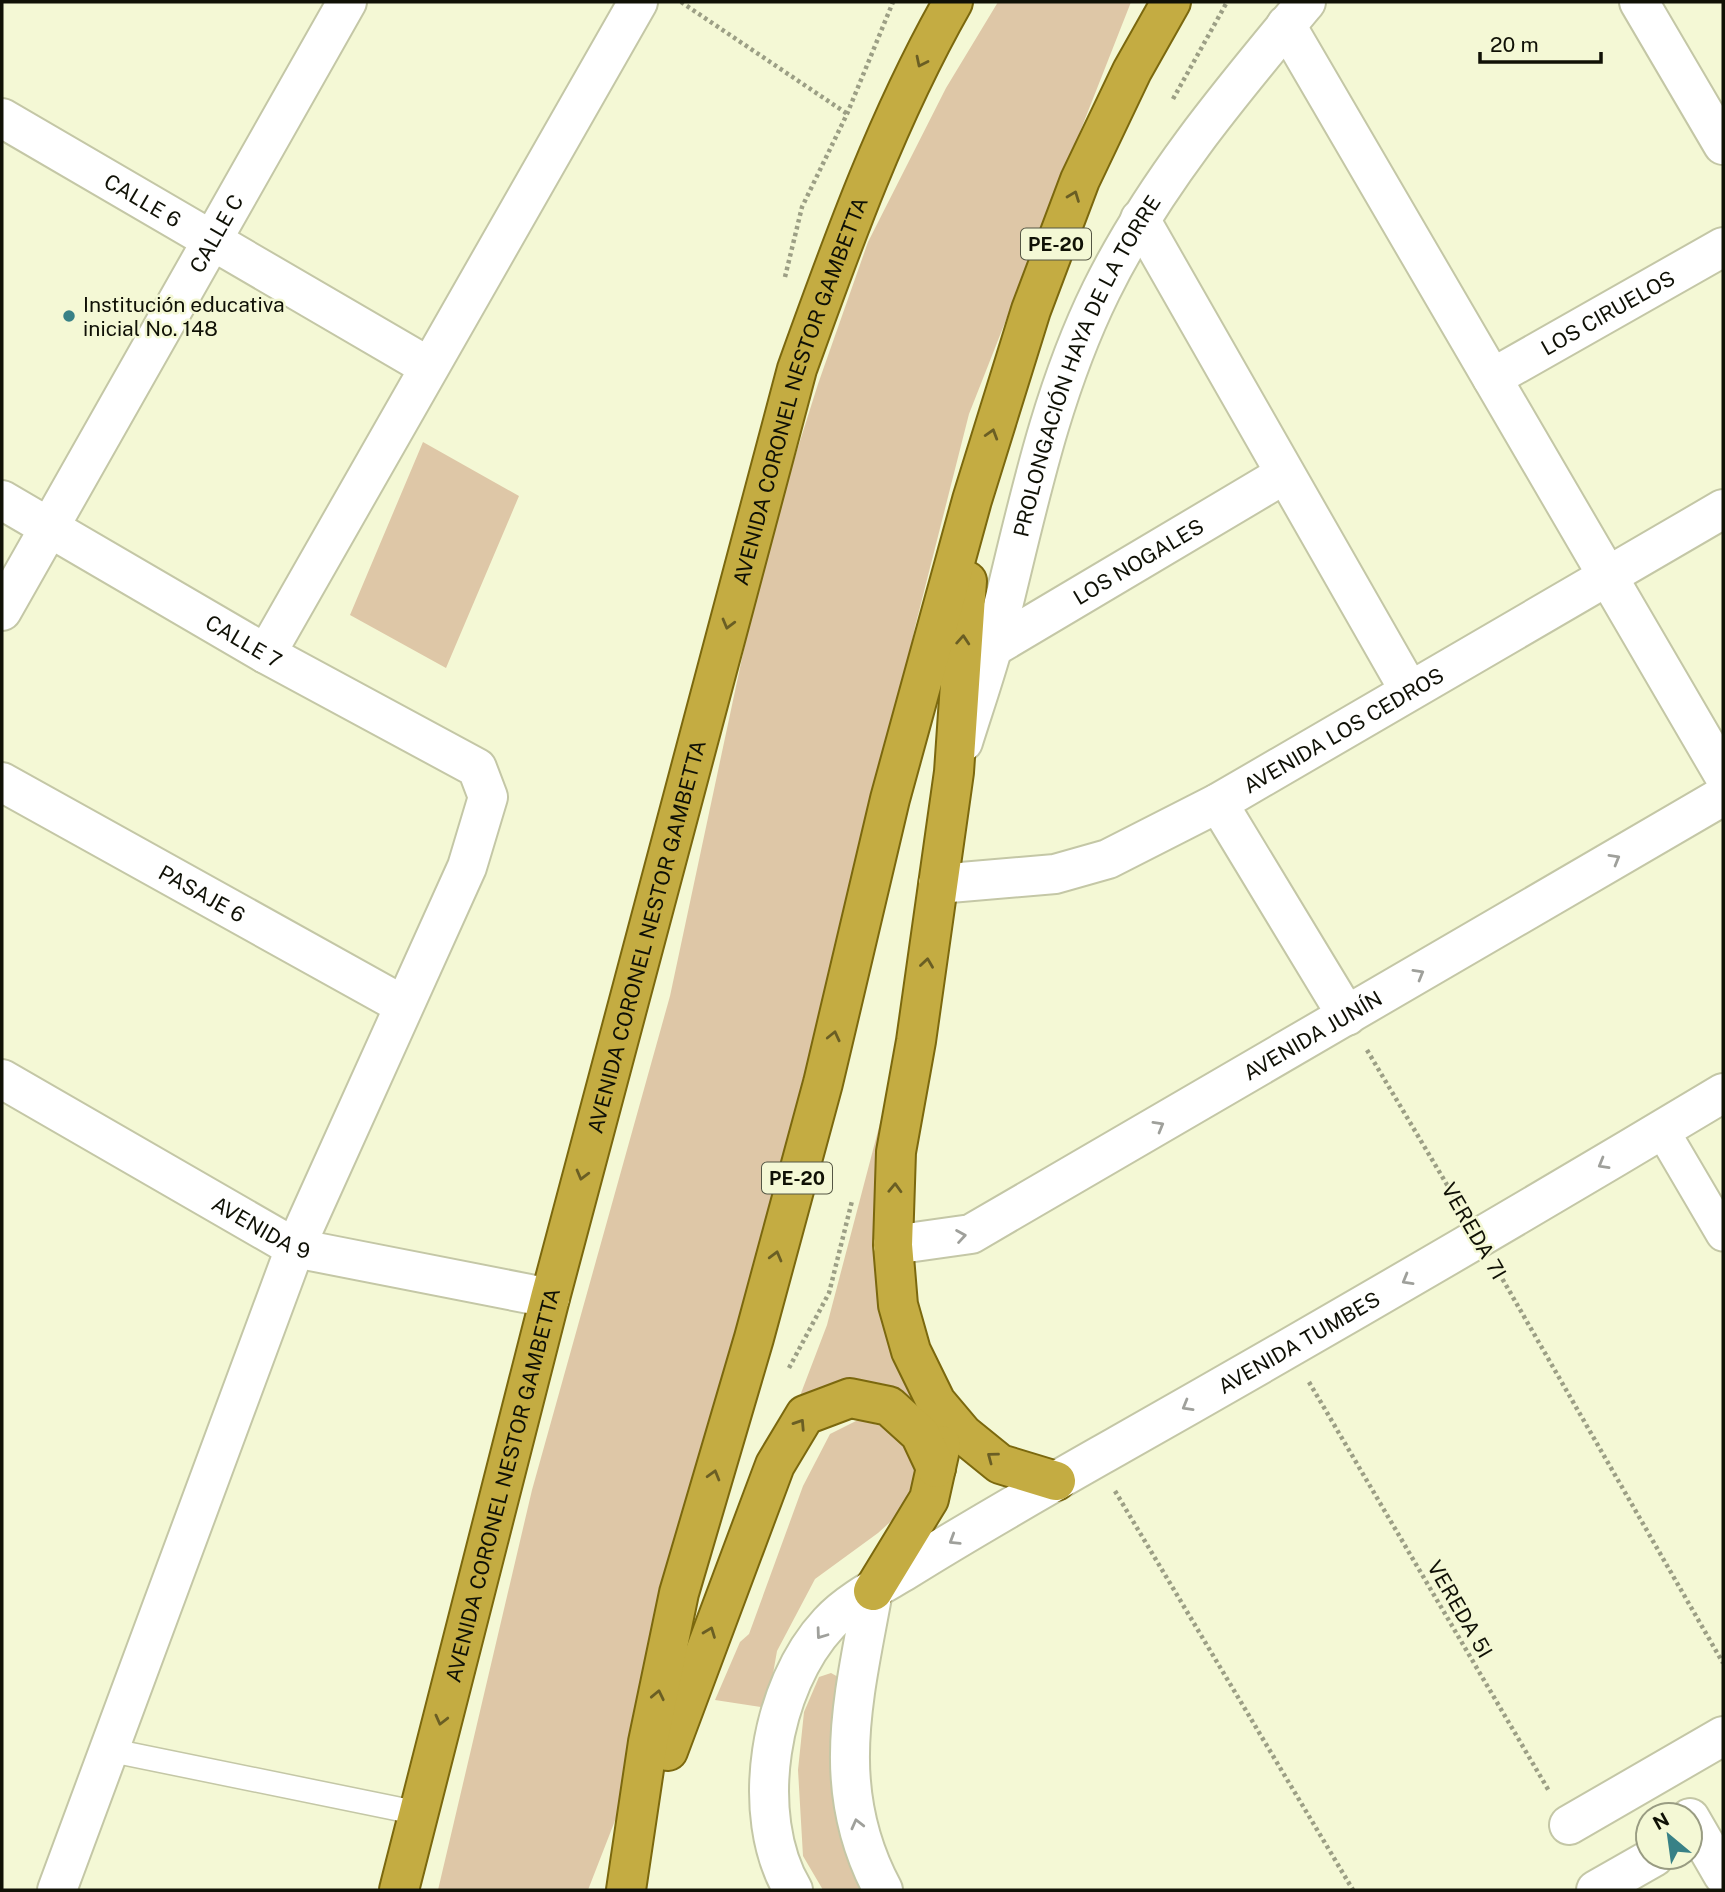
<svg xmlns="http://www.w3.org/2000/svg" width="1725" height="1892" viewBox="0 0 1725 1892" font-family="'Public Sans',sans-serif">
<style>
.green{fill:#dec7a7}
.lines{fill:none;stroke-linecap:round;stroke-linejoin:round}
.service-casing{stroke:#c4c7a6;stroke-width:26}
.pedestrian-casing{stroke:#c4c7a6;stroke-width:37}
.minor-casing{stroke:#c4c7a6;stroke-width:42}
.tertiary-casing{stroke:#c4c7a6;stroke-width:42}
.trunk-casing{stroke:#7b680e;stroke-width:42}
.path{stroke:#9c9f85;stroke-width:4.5;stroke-dasharray:3.5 3.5;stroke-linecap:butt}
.service{stroke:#fff;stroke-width:23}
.pedestrian{stroke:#fff;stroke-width:33}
.minor{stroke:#fff;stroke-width:38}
.tertiary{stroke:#fff;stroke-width:38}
.trunk{stroke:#c4ac42;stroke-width:38}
.oneway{stroke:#6a5e24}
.oneway2{stroke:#9fa09b}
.poi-dot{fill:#388186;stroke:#f4f8d5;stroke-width:2.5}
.labels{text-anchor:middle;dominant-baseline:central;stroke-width:5;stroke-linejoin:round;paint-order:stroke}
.shield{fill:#f4f8d5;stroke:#545644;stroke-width:2}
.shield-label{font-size:19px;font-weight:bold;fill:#101106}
.street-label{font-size:21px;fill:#101106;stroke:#f4f8d5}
.poi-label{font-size:21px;fill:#101106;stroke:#f4f8d5;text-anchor:start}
</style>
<rect width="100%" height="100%" fill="#f4f8d5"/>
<path class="green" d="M998,2H1131L969,414L915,627L867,849L789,1147L702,1448L623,1800L588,1890H438L532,1490L670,996L764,555L818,384L868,242L946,88Z
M423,442L519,496L446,668L350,615Z
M889,1089L916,1401C874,1368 844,1385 798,1401L827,1325Z
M858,1420L890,1428L909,1446L918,1482L908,1506L878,1533L815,1579L777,1651L767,1708L715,1700L740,1642L749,1634L803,1486L830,1434Z
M831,1673L840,1678C831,1756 824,1820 865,1890H823L803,1856L798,1770L804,1712L819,1677Z"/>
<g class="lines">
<defs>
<path id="service" d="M109,1750L418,1813"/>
<path id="pedestrian" d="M1662,1130L1723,1234"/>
<g id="minor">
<path d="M1639,2L1723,145"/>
<path d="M1286,25L1723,774"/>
<path id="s1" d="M2,118L429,367"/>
<path d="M1140,219L1409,690"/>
<path id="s2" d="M1492,378L1723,247"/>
<path id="s3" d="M2,500L266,654L477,768L488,797L467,867L295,1248L57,1890"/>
<path id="s4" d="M2,611L347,2"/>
<path id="s5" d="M992,648L1285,474"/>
<path d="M266,654L638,2"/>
<path id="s6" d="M963,742C973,710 984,678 993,646C1024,526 1046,403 1101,291C1153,185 1231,92 1306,2"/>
<path id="s7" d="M2,782L403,1005"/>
<path d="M1218,803L1347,1016"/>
<path id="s8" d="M938,884L1055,874L1108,859L1218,803L1723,509"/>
<path id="s9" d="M2,1079L295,1248L550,1298"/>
<path id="s10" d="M893,1245L971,1234L1723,796"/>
<path d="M1690,1818L1723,1875"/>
<path d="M1569,1825L1723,1736"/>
<path d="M1596,1890L1654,1857"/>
</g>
<g id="tertiary">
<path d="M873,1591C854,1697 828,1788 883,1890"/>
<path id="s11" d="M793,1890C748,1814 770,1686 829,1623C849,1601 881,1585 906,1570C976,1526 1047,1486 1119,1445C1322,1330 1523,1213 1723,1093"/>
</g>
<g id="trunk">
<path d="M967,581L954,772L916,1041L896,1152L893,1245L898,1305L911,1351L936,1402L963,1434L1000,1464L1056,1481"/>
<path d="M873,1591L929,1499L941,1445"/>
<path d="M668,1751L775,1465L805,1415L850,1398L889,1406L920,1434L936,1468"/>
<path id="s12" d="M399,1890L550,1298L797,369C842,244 887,118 953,2"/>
<path d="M626,1890L648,1742L679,1593L754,1338L823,1083L890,799L972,500L1031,310L1080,180L1132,71L1171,2"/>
</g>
</defs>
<use href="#service" class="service-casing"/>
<use href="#pedestrian" class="pedestrian-casing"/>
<use href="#minor" class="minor-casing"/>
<use href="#tertiary" class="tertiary-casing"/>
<use href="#trunk" class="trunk-casing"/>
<path class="path" d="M681,2L849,115
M1173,99L1227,2
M785,277L802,207L847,114L893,2
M1367,1050L1459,1205
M1499,1273L1723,1663
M789,1368L829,1293L852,1201
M1309,1382L1549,1791
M1115,1491L1353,1890"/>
<use href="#service" class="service"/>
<use href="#pedestrian" class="pedestrian"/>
<use href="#minor" class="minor"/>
<use href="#tertiary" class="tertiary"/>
<use href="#trunk" class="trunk"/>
</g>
<defs><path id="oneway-chevron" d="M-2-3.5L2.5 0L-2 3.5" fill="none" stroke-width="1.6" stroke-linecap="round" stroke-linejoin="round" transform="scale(1.75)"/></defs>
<g class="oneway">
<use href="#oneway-chevron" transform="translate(921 62) rotate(116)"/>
<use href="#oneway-chevron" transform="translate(1074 196) rotate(-69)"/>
<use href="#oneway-chevron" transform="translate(992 434) rotate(-73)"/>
<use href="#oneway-chevron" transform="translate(728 624) rotate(105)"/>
<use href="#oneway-chevron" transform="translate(963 640) rotate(-86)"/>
<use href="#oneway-chevron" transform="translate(927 963) rotate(-82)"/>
<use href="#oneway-chevron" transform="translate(834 1036) rotate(-77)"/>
<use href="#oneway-chevron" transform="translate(582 1175) rotate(105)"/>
<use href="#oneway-chevron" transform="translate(895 1188) rotate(-88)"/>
<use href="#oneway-chevron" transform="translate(776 1256) rotate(-75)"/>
<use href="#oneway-chevron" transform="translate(800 1424) rotate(-57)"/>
<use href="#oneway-chevron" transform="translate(992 1457) rotate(-143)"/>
<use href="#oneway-chevron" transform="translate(714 1475) rotate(-74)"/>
<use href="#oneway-chevron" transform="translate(710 1632) rotate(-69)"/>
<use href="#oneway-chevron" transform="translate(658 1695) rotate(-78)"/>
<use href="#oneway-chevron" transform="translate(441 1720) rotate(104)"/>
</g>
<g class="oneway2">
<use href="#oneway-chevron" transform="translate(1615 859) rotate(-30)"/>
<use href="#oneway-chevron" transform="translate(1419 974) rotate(-30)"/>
<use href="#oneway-chevron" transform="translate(1159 1126) rotate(-30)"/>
<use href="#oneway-chevron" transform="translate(1603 1164) rotate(150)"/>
<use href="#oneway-chevron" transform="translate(961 1236) rotate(-9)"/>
<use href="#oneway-chevron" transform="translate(1407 1280) rotate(150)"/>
<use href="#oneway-chevron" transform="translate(1187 1406) rotate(150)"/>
<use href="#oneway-chevron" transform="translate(954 1540) rotate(148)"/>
<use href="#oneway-chevron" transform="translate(821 1634) rotate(126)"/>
<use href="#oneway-chevron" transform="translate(857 1824) rotate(-104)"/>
</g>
<circle class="poi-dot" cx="69" cy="316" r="7"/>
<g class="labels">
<g class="shield">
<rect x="1021" y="228.5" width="70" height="31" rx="5"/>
<rect x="762" y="1162.5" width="70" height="31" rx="5"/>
</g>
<g class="shield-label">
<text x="1056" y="244">PE-20</text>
<text x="797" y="1178">PE-20</text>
</g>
<g class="street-label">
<text stroke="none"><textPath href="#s1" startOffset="163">CALLE 6</textPath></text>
<text stroke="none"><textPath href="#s4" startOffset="434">CALLE C</textPath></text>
<text stroke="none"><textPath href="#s2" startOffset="133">LOS CIRUELOS</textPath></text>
<text stroke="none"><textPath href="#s6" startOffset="397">PROLONGACIÓN HAYA DE LA TORRE</textPath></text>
<text stroke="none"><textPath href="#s12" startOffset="1552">AVENIDA CORONEL NESTOR GAMBETTA</textPath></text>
<text stroke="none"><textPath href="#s5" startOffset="170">LOS NOGALES</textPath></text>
<text stroke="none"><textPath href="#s3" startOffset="280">CALLE 7</textPath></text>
<text stroke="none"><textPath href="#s8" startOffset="441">AVENIDA LOS CEDROS</textPath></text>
<text stroke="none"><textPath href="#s7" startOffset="229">PASAJE 6</textPath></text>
<text stroke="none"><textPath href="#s12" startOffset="985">AVENIDA CORONEL NESTOR GAMBETTA</textPath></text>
<text stroke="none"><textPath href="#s10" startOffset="474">AVENIDA JUNÍN</textPath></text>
<text stroke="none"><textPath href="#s9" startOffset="299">AVENIDA 9</textPath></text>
<text transform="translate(1474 1231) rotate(60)">VEREDA 7I</text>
<text stroke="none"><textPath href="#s11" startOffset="833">AVENIDA TUMBES</textPath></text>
<text stroke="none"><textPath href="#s12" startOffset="418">AVENIDA CORONEL NESTOR GAMBETTA</textPath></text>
<text transform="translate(1460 1609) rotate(60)">VEREDA 5I</text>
</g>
<g class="poi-label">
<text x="83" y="304">Institución educativa<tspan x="83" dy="24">inicial No. 148</tspan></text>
</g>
</g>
<rect width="1725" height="1892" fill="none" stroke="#101106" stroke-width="7"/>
<g transform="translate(1669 1836) rotate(331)"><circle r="33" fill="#f4f8d5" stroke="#999c82" stroke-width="2"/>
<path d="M0-5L12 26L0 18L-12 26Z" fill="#388186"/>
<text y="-10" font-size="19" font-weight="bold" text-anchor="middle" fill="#101106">N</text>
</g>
<path d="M1480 52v10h121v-10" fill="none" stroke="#101106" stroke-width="3.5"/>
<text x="1490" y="52" font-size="21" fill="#101106" stroke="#f4f8d5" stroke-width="5" paint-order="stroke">20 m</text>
</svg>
